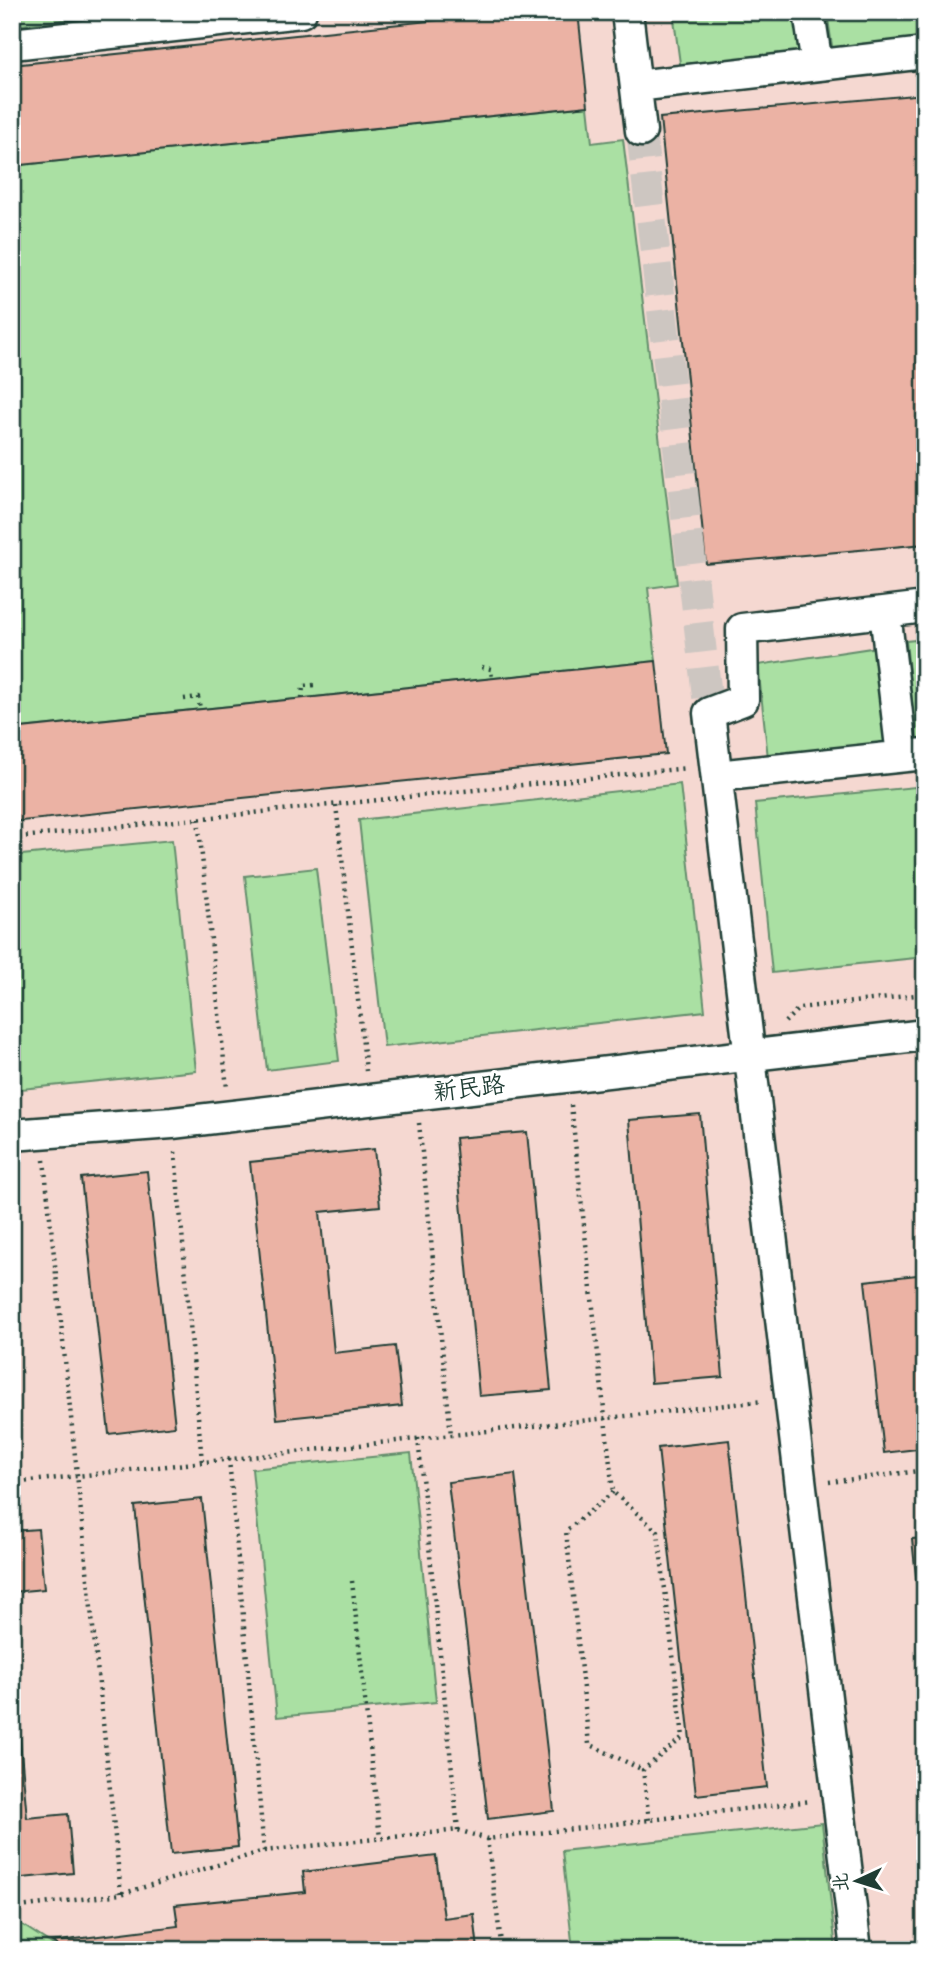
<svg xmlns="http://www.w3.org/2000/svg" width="937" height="1962" viewBox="0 0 937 1962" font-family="Caveat,'LXGW WenKai TC',sans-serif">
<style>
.built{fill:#f5d8d1}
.green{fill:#aae0a3;stroke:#648e6c;stroke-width:2}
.building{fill:#ebb2a4;stroke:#1f3d34;stroke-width:2}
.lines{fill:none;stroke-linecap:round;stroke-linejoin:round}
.minor-tunnel{stroke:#cdc6c1;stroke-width:30;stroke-dasharray:30 15;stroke-linecap:butt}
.minor-casing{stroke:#1f3d34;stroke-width:35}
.path{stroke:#1f3d34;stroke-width:4.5;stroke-dasharray:2 5;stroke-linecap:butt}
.minor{stroke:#fff;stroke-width:30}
.labels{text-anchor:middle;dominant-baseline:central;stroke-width:6;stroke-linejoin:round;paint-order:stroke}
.street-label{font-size:24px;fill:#1f3d34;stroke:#fff}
</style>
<rect width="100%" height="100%" fill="#f9e8e4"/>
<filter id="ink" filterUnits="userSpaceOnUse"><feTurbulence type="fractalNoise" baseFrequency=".0143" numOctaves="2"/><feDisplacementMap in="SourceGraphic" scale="14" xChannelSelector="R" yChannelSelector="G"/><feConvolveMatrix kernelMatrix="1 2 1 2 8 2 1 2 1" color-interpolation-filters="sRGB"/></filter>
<g filter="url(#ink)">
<path class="built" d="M12,12H925V1950H12Z"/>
<path class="green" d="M12,12H131L12,26Z
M673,12H796L802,55L681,71Z
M827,12H925V42L833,53Z
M588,106L592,143L623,139L677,584L648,588L656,661L12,729V166Z
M925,639V739L916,741L906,641Z
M878,647L890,744L768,758L758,665Z
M680,784L705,1011L384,1047L359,820Z
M925,786V957L772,973L755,803Z
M172,840L196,1071L12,1090V856Z
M316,868L339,1061L267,1070L245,876Z
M411,1453L436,1702L277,1717L252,1469Z
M822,1823L836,1950H573L562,1851Z
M21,1924L61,1950H12V1925Z"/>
<path class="building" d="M514,12H578L588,106L12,166V65Z
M514,12H578L588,106L12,166V65Z
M925,94V544L706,564L660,118Z
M656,661L666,754L12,822V729Z
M656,661L666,754L12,822V729Z
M700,1114L723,1377L651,1383L629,1120Z
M527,1132L551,1390L479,1396L455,1138Z
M374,1149L380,1206L320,1212L334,1353L395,1346L402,1406L277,1419L250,1162Z
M147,1171L175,1426L109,1434L81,1178Z
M925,1274V1448L884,1453L865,1281Z
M729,1440L767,1787L696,1795L658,1448Z
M515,1474L554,1811L488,1819L448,1482Z
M202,1499L238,1847L171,1854L135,1506Z
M38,1529L44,1589L12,1592V1531Z
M925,1538V1661L912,1539Z
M12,1651L27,1818L68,1814L73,1873L12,1879Z
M436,1856L444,1918L474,1914L478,1950H65L52,1942L178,1926L175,1905L305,1892L303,1872Z"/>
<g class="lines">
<path class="minor-tunnel" d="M641,131L709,713"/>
<defs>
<path id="minor" d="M627,12L641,131
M809,12L817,65
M12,44L301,12
M636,86L925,53
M885,612L902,756
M717,776L925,754
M12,1135L172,1123L925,1035
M856,1950L709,713L743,700L742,629L925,607"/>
</defs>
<use href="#minor" class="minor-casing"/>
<path class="path" d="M482,667L491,669L492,679
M302,698L303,686L315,685
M184,699L198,697L200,709
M336,805L366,1071
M198,819L227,1088
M12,838L687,768
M785,1022L799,1008L925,994
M571,1105L613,1492L658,1532L683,1737L643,1770L649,1820
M419,1123L451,1435
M175,1152L202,1462
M44,1160L121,1894
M418,1438L458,1830
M229,1459L264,1851
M829,1482L919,1471L925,1514
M12,1483L763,1401
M613,1492L566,1531L589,1744L643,1770
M352,1581L380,1838
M487,1839L502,1950
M12,1908L121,1894L264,1851L458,1830L487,1839L812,1801"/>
<use href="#minor" class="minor"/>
</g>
</g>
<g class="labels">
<g class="street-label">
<text transform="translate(469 1088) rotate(-7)">新民路</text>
</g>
</g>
<rect width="937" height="1962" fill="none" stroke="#fff" stroke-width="42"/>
<rect x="21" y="21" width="895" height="1920" fill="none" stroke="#1f3d34" stroke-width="2.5" filter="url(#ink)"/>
<g transform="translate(857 1881) rotate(266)" stroke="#ffffff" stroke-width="5" paint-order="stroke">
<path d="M0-5L12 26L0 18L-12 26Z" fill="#1f3d34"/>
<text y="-10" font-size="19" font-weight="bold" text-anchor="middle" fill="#1f3d34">北</text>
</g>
</svg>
